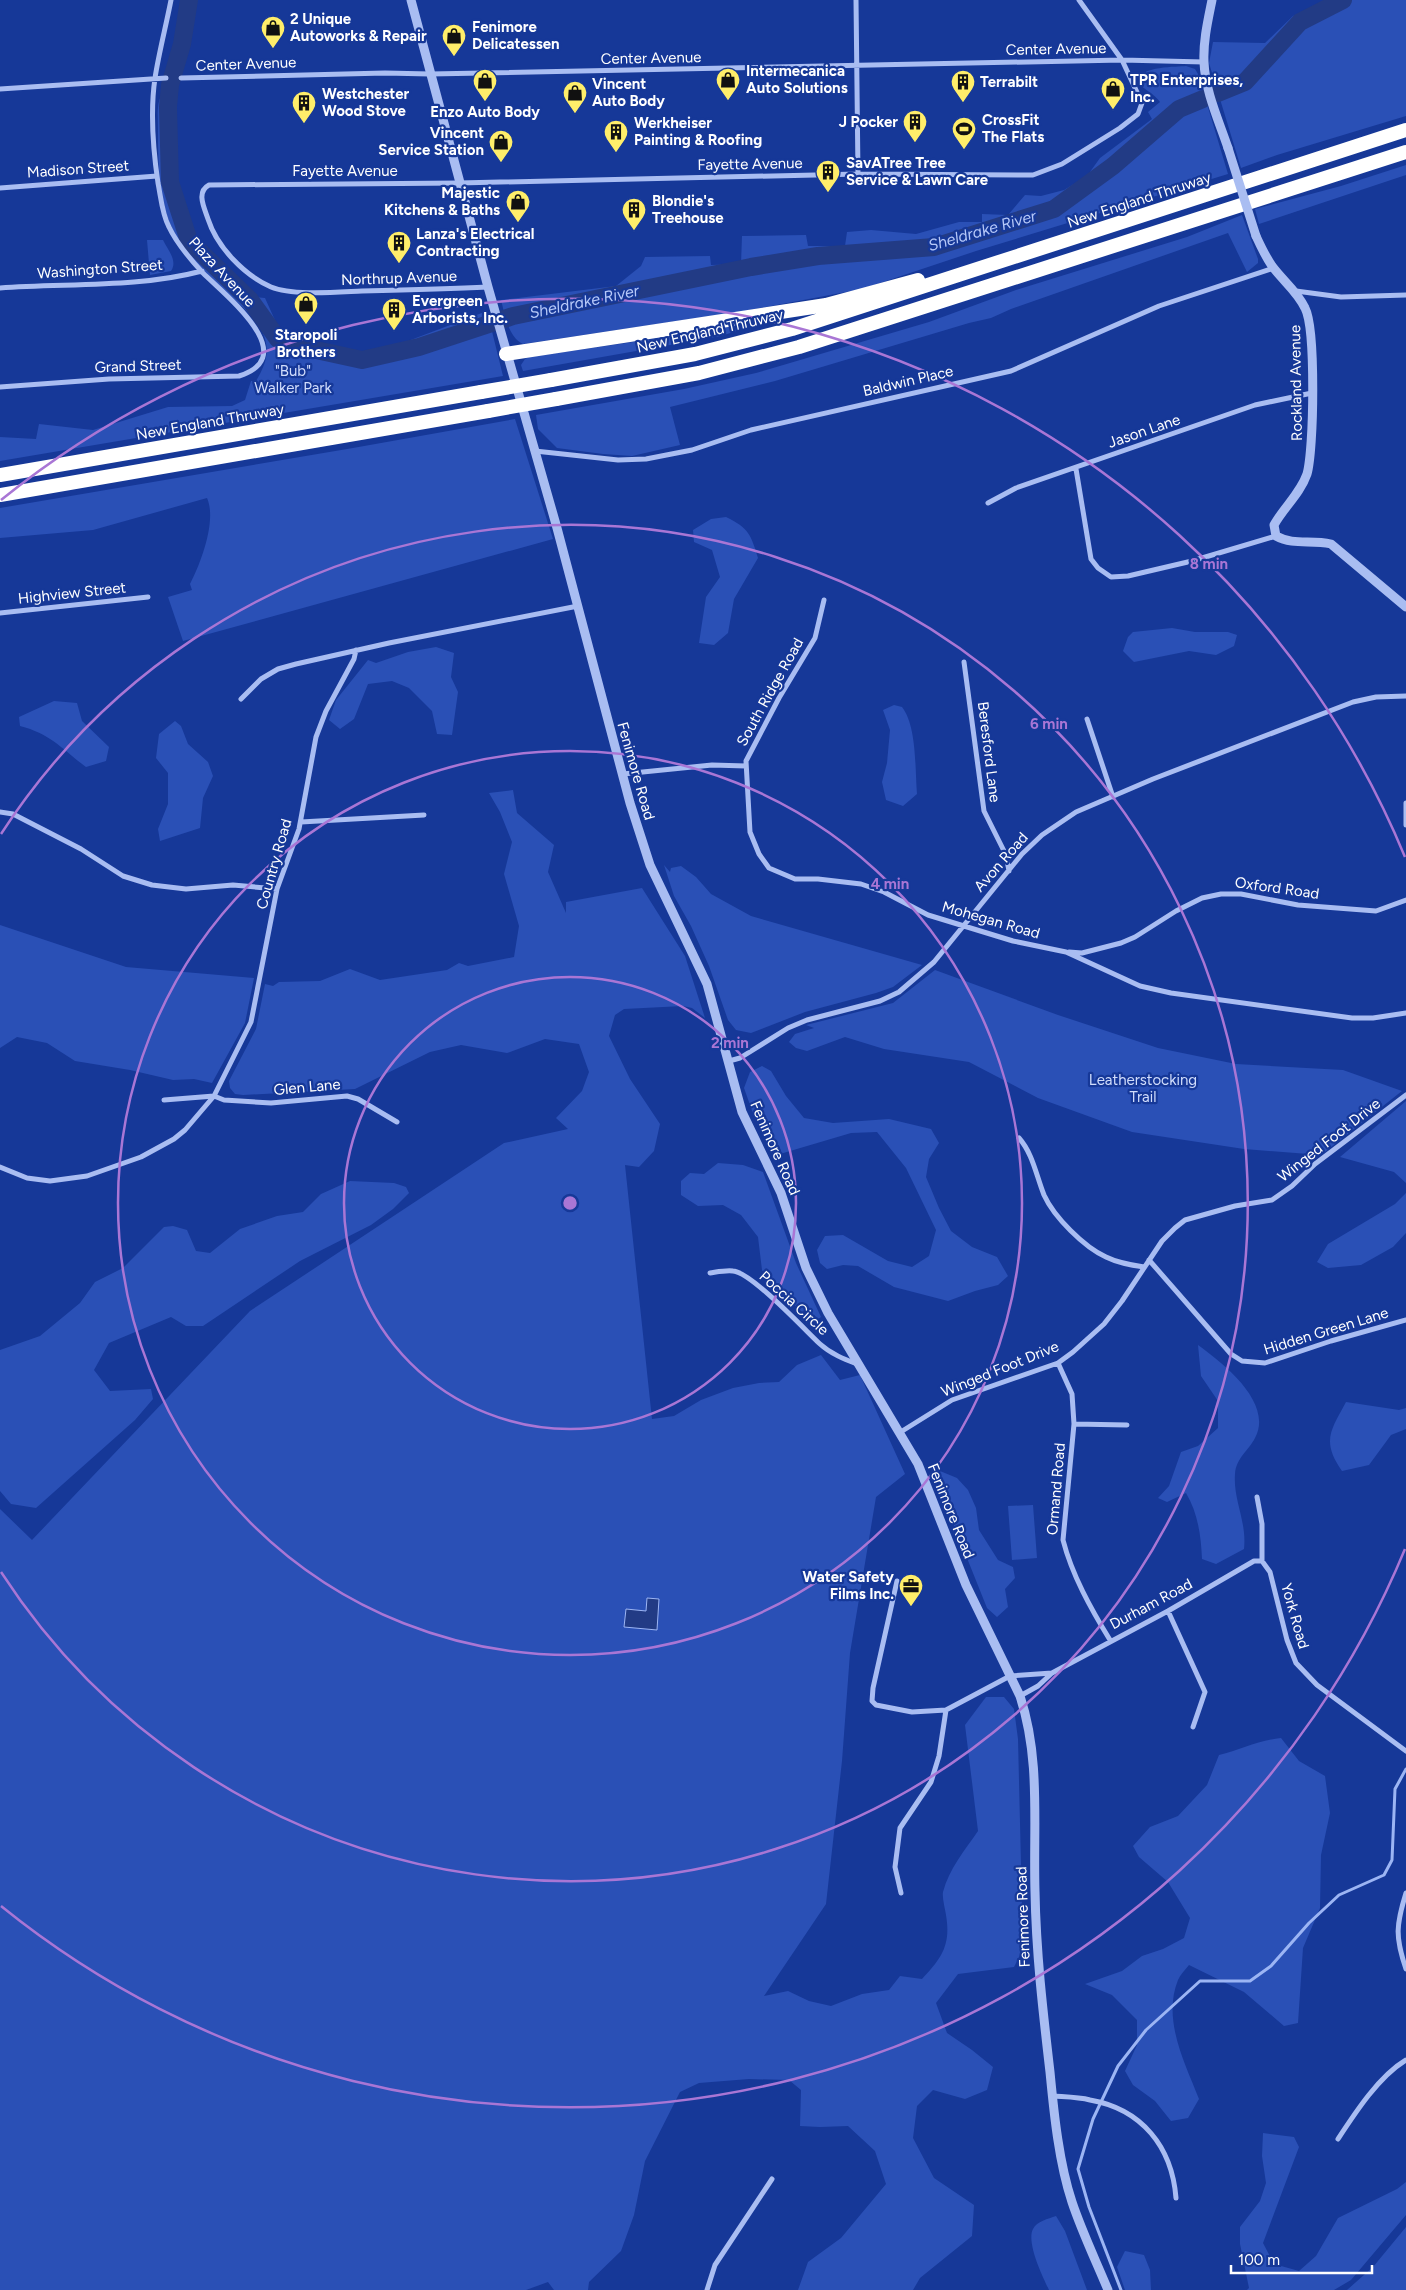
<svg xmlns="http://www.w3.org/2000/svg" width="1406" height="2290" viewBox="0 0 1406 2290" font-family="Figtree,sans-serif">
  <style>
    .green { fill: #2a50b6 }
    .water { fill: #223b85; stroke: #9cb5f4 }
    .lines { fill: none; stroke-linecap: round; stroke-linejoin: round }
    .stream { stroke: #9cb5f4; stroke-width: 3 }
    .river { stroke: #223b85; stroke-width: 18 }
    .minor { stroke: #a9bdf2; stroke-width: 5 }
    .tertiary { stroke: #a9bdf2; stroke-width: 9 }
    .motorway { stroke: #fff; stroke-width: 14 }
    .tertiary-bridge { stroke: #a9bdf2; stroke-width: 9 }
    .motorway-bridge { stroke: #fff; stroke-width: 14 }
    .ring { fill: none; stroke: #a976d5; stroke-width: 2.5 }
    .labels { text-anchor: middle; stroke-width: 4.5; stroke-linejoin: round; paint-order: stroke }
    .poi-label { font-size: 15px; font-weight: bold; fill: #fff; stroke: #163898; text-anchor: start }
    .street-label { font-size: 15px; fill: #fff; stroke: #163898 }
    .park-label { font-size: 15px; fill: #d1ddfc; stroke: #163898 }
    .water-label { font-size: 16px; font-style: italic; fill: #b6c8f8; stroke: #163898 }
    .centre { fill: #a976d5; stroke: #163898; stroke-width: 2.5 }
    .ring-label { font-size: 15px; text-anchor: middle; font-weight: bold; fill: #a976d5; stroke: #163898; stroke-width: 4.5; stroke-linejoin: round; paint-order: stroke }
  </style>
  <rect width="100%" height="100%" fill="#163898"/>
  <path class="green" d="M1327 0H1406V116L1277 155 1241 168 1209 63 1213 42 1265 43 1293 16Z
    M1186 66 1195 69 1198 74 1228 174 976 251 862 289 744 311 523 344C508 337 505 315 501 300L616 286 641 266 645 257 710 256 711 265 741 264 742 236 806 235 808 246H845L847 232 871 230 916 234 959 222H982V214L1008 215 1025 195 1041 196 1064 190 1087 176 1100 158 1152 119 1148 112 1160 102C1155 94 1142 89 1140 83 1134 66 1177 67 1186 66Z
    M179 81 172 92 174 179 195 238 253 297 265 298 283 338 366 355 403 347 408 341 487 311 503 376 0 461V437L36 439 39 424 93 430 168 407 232 406 245 400 251 381H256C266 364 271 350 262 331 252 313 233 299 218 284 205 272 192 260 182 245 159 214 158 169 158 132 158 108 154 91 179 81Z
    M1406 165V175L1259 224 1255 209 1341 186Z
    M1242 215 1258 259V263L1247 272 1228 233 1011 309 991 318 969 323 775 381 670 407 680 445 632 456 603 454 557 448 538 429 536 415 684 389 756 373 929 322 1016 290 1187 237Z
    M147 240H163C168 250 178 261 171 271L150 275Z
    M755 322V325L721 336 523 371 521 365 525 359 529 357 682 335Z
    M515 419 553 539 183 641 168 597 192 590 190 584C201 563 217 520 207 498L93 530 0 538V508L353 448Z
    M726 517C749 528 751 535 758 558L734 599 728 633 714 645 699 643 706 597 720 577 712 550 694 542 693 530 711 519Z
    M1172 628 1195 632H1228L1237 635 1234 646 1216 655 1189 651 1134 662 1123 651 1128 637 1133 632Z
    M436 647 454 653 451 677 458 692 452 735 437 734 432 711 409 688 392 681 368 684 354 719 340 729 329 720 336 700 368 660 376 663 408 652Z
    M54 701 77 703 82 721 109 747 106 761 86 767C62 749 51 734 20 726L19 717Z
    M894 705 902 707C917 726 915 770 917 794L903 806 886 800 882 782 887 763 890 730 883 710Z
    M175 721 181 726 188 744 208 762 213 776 203 798 200 828 160 841 158 829 168 804V773L156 758 159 734Z
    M513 790 517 813 554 845 548 872 566 913V902L642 888 685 956 705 1018 692 1008 683 1006 624 1009 615 1015 609 1036 630 1079 660 1124 654 1151 639 1167 625 1165 652 1419 674 1416 701 1400 733 1388 759 1383 779 1382 797 1365 821 1355 840 1380 860 1375 905 1474 876 1497 850 1653 842 1761 826 1904 764 1996 788 1991 809 2001 831 2006 862 1994 889 1990 900 1976 922 1979C942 1958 951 1945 946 1915 945 1908 942 1898 943 1892 949 1869 965 1850 978 1831L965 1725 986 1697H1004L1014 1709 1018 1739 1023 1949 1014 1967 958 1974 936 2003 947 2033 972 2050 993 2067 987 2090 965 2099 933 2090 917 2106 913 2138 934 2178 974 2205 972 2236 920 2278 913 2290H798L808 2262 841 2238 886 2184 875 2151 848 2126 820 2127 800 2126 801 2090 789 2080 749 2079 699 2083 680 2092 645 2161 634 2215 621 2251 589 2282 588 2290H554L548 2282 526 2290H0V1509L32 1540 250 1311 504 1143 568 1129 556 1118 582 1091 589 1072 579 1044 545 1039 507 1053 461 1045 430 1052 355 1089 243 1095 235 1094 230 1088 229 1081 256 1029 265 984 273 986 279 982 320 981 350 969 380 980 447 970 459 963 468 966 514 957 519 926 504 874 512 842 500 812 489 793Z
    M664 865 670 872 671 868 681 866 696 877 711 894 751 916 922 965 893 987 876 993 805 1012 751 1033 736 1030 728 1020 709 966 691 926 674 896Z
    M0 925 126 967 254 978 245 1023 212 1083 194 1079 173 1080 130 1070 75 1061 47 1043 17 1037 0 1048Z
    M935 970 1058 1015 1158 1048 1236 1064 1343 1070 1402 1091 1321 1155 1244 1149 1132 1132 1038 1098 969 1062 884 1049 845 1037 807 1051 796 1048 789 1042 795 1034 814 1028 806 1025 893 1003Z
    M762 1066 771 1071 786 1096 804 1118 833 1123 889 1119 931 1129 939 1143 929 1159 926 1177 939 1208 951 1231 972 1247 997 1257 1008 1276 998 1285 975 1291 948 1301 894 1287 858 1266 843 1265 827 1269 820 1263 817 1250 825 1236 843 1235 888 1261 912 1267 929 1256 936 1230 906 1168 877 1132 851 1133 780 1154 768 1143 755 1119 744 1088 750 1072Z
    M1406 1101V1183L1394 1172 1340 1157Z
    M718 1163 743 1165 763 1172 796 1263 821 1317 814 1322 774 1288 762 1270 758 1237 741 1215 723 1205 698 1206 681 1195V1181L690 1173 704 1174Z
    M350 1181 394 1183 406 1187 409 1193 393 1209 371 1225 300 1261 203 1326H186L171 1317 109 1343 94 1370 110 1391 151 1389 153 1399 135 1420 36 1508 11 1504 0 1491V1350L40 1336 80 1303 95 1282 123 1268 164 1227 173 1226 187 1230 196 1251 210 1253 240 1229 277 1216 303 1212 321 1194Z
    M1406 1193V1233L1393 1247 1361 1265 1328 1268 1317 1262 1328 1244 1395 1204Z
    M1198 1345C1223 1363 1274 1403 1255 1438 1249 1450 1236 1458 1235 1474 1233 1500 1247 1521 1244 1549L1216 1564 1202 1559C1201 1536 1198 1513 1186 1493L1167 1502 1158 1498 1169 1486 1181 1452 1198 1446 1218 1428V1401L1201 1376Z
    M1346 1402 1399 1410 1406 1408V1429L1391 1435 1369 1465 1342 1471C1321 1441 1331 1430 1346 1402Z
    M940 1471 957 1478 968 1490 976 1508 979 1530 998 1560 1013 1567 1015 1578 1005 1589 1008 1607 997 1617 987 1608 937 1483Z
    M1033 1505 1037 1558 1012 1560 1008 1506Z
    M1281 1738 1299 1761 1325 1776 1330 1813 1321 1855 1320 1908 1303 1948 1298 2023 1284 2026 1244 1992 1189 1965C1185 1970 1180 1975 1178 1980 1162 2020 1185 2063 1199 2099L1188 2118 1171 2121 1155 2101 1133 2085 1125 2071 1137 2045V2020L1112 1995 1085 1984 1122 1971 1142 1956 1163 1949 1184 1938 1190 1918 1168 1882 1139 1857 1133 1846 1150 1827 1178 1816 1207 1785 1219 1755C1240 1750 1259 1740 1281 1738Z
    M1263 2133 1294 2137 1299 2147 1263 2243 1274 2264 1299 2271 1316 2256 1338 2218 1397 2189 1406 2182V2215L1351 2280 1334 2290H1247L1249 2288 1240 2244V2227L1260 2201 1266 2183 1262 2156Z
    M1056 2216 1065 2231 1087 2290H1049C1043 2277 1026 2243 1033 2229 1037 2221 1048 2219 1056 2216Z
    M1406 2227V2290H1347L1373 2267Z
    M1125 2251 1144 2255 1150 2270 1151 2290H1125L1117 2267Z"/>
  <path class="water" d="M647 1598 659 1599 657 1630 624 1627 626 1609 646 1611Z"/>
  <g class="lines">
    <path class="stream" d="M1121 2290 1089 2207 1078 2169 1093 2119 1118 2066 1146 2030 1200 1981H1250L1271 1966 1309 1923 1339 1895 1384 1875 1392 1860 1395 1789 1406 1769"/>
    <path class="river" d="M189 0 182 44 170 85 168 107 170 182 189 241 250 300 278 339 307 348 362 360 419 347 513 316 751 267 818 256 934 247 1054 209 1113 166 1179 109 1203 99
      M1218 93 1245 82 1300 22 1343 0"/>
    <path class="minor" d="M856 0 858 174
      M181 78 385 73 430 74 1122 60 1204 62
      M0 89 166 78
      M0 188 157 176
      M488 287C446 289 404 290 362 291 338 292 292 296 271 287 244 275 217 247 208 219 204 207 196 192 209 185L459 183 858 174 1033 175 1062 164 1120 128 1138 114 1142 103 1122 60 1079 0
      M0 288C66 283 138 288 202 271
      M1296 291 1341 297 1406 295
      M0 387 109 379 239 376C303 356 225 295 203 273 190 259 177 244 169 227 162 214 161 198 158 183 153 149 150 112 155 78 159 52 166 26 171 0
      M535 451 618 460 646 459 692 450 751 430 1011 371 1159 306 1274 268
      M1076 469 1091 559 1098 568 1111 577 1128 576 1192 561 1276 536
      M988 503 1016 488 1255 405 1312 393
      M824 600 815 638 779 698 746 761 750 832 759 854 769 868 795 879H818L861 884 884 892 928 915 1013 941 1066 952 1140 986 1171 993 1352 1018H1373L1406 1013
      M0 613 148 597
      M964 662 984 811 1006 855 1009 871
      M241 699 261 679 278 669 296 664 389 643 578 606
      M1087 719 1113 797
      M623 774 712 765 746 766
      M1406 803V825
      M0 812 13 814 81 849 123 876 152 885 186 889 233 885 277 889
      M301 822 424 815
      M1069 952 1082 953 1121 943 1135 937 1176 911 1202 898 1221 894H1241L1298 905 1376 911 1406 900
      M729 1061 740 1058 788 1028 807 1020 880 1001 899 992 934 962 1022 854 1042 835 1076 812 1153 779 1353 702 1376 697 1406 696
      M164 1100 214 1096 224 1100 271 1103 347 1096 358 1099 397 1122
      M1019 1138C1033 1154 1036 1175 1044 1195 1054 1217 1084 1247 1106 1257 1118 1263 1131 1265 1144 1267
      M0 1167 27 1178 50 1181 87 1176 141 1157 174 1139 185 1130 214 1096 251 1022 277 889 299 829 316 737 326 711 354 659 356 650
      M1149 1260 1231 1354 1242 1361 1265 1363 1331 1341 1406 1320
      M710 1273C717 1272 726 1270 733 1271 751 1272 805 1330 820 1344 831 1354 844 1359 857 1364
      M1058 1363 1072 1394 1074 1424 1063 1540C1072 1575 1091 1609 1110 1640
      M1074 1424 1127 1425
      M899 1433 952 1400 1058 1363 1073 1352 1104 1324 1122 1301 1162 1241 1175 1228 1185 1220 1235 1206 1272 1200 1292 1186 1315 1164 1406 1095
      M1257 1497 1262 1524V1561L1270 1572 1287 1640 1296 1663 1317 1685 1406 1751
      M897 1581 873 1688 872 1701 876 1705 912 1712 946 1710 1010 1676 1052 1673
      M1168 1611 1205 1692 1193 1727
      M1020 1696 1038 1686 1052 1673 1168 1611 1254 1561H1262
      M901 1893 895 1867 900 1828 931 1782 939 1756 946 1710
      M1406 1893C1396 1925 1395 1937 1406 1969
      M1052 2096C1065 2097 1078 2097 1090 2100 1142 2109 1172 2147 1176 2198
      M1338 2139C1355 2113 1379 2076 1406 2060
      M707 2290 715 2265 772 2179"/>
    <path class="tertiary" d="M411 0 488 287 557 528 630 803 650 865 707 984 742 1112 781 1193 806 1268 828 1313 918 1464 966 1585 1020 1696C1041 1760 1033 1825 1035 1891 1036 1952 1043 2012 1050 2072 1054 2114 1059 2163 1072 2202 1082 2232 1096 2261 1108 2290
      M1212 0C1208 20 1203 41 1204 62 1205 91 1219 121 1228 148
      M1256 236C1261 247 1266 257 1272 266 1283 281 1297 291 1305 308 1316 329 1314 450 1307 474 1300 494 1284 507 1274 525L1276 536C1294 546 1311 539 1331 544L1406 607"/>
    <path class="motorway" d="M506 354 826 305 918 280
      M551 380 695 354 792 329 1406 130
      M556 399 699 373 799 347 1406 152
      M0 475 481 392
      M0 495 488 411"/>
    <path class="tertiary-bridge" d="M1228 148 1256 236"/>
    <path class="motorway-bridge" d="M481 392 551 380
      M488 411 556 399"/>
  </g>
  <g class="ring">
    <circle cx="570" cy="1203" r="226"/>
    <circle cx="570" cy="1203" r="452"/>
    <path d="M1 834A678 678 0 1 1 1 1572"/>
    <path d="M1405 1549A904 904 0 0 1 1 1906M1 500A904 904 0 0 1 1405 857"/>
  </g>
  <defs>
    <symbol id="shop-pin" viewBox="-11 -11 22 30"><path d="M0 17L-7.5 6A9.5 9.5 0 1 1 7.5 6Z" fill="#ffee6a" stroke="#163898"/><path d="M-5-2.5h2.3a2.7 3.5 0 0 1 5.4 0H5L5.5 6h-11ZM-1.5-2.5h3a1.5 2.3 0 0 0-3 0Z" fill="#111"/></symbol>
    <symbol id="building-pin" viewBox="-11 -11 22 30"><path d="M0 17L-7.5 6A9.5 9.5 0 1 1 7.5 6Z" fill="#ffee6a" stroke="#163898"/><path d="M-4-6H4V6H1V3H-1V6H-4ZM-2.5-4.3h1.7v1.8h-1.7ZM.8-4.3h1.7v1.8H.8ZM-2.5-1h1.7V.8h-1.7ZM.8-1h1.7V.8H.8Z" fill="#111"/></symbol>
    <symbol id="stadium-pin" viewBox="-11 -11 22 30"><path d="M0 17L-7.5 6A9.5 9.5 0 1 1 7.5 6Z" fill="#ffee6a" stroke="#163898"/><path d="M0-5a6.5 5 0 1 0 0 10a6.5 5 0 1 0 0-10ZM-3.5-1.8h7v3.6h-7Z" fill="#111"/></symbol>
    <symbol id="office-pin" viewBox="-11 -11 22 30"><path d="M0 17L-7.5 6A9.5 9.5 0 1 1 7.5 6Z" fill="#ffee6a" stroke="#163898"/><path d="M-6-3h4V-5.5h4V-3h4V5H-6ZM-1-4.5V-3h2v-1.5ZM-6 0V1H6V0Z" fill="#111"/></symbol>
  </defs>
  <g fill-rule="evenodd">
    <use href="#shop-pin" x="259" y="14" width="28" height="38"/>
    <use href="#shop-pin" x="440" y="22" width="28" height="38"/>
    <use href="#shop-pin" x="714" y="66" width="28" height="38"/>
    <use href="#shop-pin" x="471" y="67" width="28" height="38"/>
    <use href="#building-pin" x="949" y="68" width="28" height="38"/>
    <use href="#shop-pin" x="1099" y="75" width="28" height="38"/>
    <use href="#shop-pin" x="561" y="79" width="28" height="38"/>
    <use href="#building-pin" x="290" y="89" width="28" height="38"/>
    <use href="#building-pin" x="901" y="108" width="28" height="38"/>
    <use href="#stadium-pin" x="950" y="115" width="28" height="38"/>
    <use href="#building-pin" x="602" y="118" width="28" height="38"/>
    <use href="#shop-pin" x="487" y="128" width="28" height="38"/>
    <use href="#building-pin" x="814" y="158" width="28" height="38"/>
    <use href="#shop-pin" x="504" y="188" width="28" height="38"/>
    <use href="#building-pin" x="620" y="196" width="28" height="38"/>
    <use href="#building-pin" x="385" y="229" width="28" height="38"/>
    <use href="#shop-pin" x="292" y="290" width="28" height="38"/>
    <use href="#building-pin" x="380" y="296" width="28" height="38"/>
    <use href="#office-pin" x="897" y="1572" width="28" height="38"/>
  </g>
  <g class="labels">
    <g class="poi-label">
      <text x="290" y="24">2 Unique<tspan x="290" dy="17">Autoworks &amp; Repair</tspan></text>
      <text x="472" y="32">Fenimore<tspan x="472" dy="17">Delicatessen</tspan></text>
      <text x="746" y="76">Intermecanica<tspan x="746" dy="17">Auto Solutions</tspan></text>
      <text x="1130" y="85">TPR Enterprises,<tspan x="1130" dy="17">Inc.</tspan></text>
      <text x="980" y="87">Terrabilt</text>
      <text x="592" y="89">Vincent<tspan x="592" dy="17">Auto Body</tspan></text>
      <text x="322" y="99">Westchester<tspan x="322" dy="17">Wood Stove</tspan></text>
      <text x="485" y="117" text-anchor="middle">Enzo Auto Body</text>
      <text x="982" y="125">CrossFit<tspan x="982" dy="17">The Flats</tspan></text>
      <text x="898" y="127" text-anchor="end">J Pocker</text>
      <text x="634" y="128">Werkheiser<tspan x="634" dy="17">Painting &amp; Roofing</tspan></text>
      <text x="484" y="138" text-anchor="end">Vincent<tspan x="484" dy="17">Service Station</tspan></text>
      <text x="846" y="168">SavATree Tree<tspan x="846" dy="17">Service &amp; Lawn Care</tspan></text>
      <text x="500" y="198" text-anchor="end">Majestic<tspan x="500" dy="17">Kitchens &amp; Baths</tspan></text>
      <text x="652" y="206">Blondie's<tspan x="652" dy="17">Treehouse</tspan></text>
      <text x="416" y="239">Lanza's Electrical<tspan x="416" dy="17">Contracting</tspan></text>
      <text x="412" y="306">Evergreen<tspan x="412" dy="17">Arborists, Inc.</tspan></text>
      <text x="306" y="340" text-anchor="middle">Staropoli<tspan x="306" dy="17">Brothers</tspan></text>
      <text x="894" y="1582" text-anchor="end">Water Safety<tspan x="894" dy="17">Films Inc.</tspan></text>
    </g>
    <g class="street-label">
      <text transform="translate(1056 49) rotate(-1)" y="5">Center Avenue</text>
      <text transform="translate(651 58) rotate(-1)" y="5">Center Avenue</text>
      <text transform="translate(246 64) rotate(-2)" y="5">Center Avenue</text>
      <text transform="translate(750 164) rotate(-1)" y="5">Fayette Avenue</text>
      <text transform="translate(78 169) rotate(-4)" y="5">Madison Street</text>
      <text x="345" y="176">Fayette Avenue</text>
      <text transform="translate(1139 200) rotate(-18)" y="5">New England Thruway</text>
      <text transform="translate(100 269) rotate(-4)" y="5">Washington Street</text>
      <text transform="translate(222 272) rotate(47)" y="5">Plaza Avenue</text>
      <text transform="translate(399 278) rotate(-2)" y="5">Northrup Avenue</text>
      <text transform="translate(710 331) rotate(-13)" y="5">New England Thruway</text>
      <text transform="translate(138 366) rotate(-2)" y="5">Grand Street</text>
      <text transform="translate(908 381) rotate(-13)" y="5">Baldwin Place</text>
      <text transform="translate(1296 383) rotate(-91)" y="5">Rockland Avenue</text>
      <text transform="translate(210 422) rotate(-10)" y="5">New England Thruway</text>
      <text transform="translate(1144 431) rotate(-19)" y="5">Jason Lane</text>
      <text transform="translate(72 593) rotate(-6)" y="5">Highview Street</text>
      <text transform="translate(770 692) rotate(-61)" y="5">South Ridge Road</text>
      <text transform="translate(989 752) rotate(83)" y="5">Beresford Lane</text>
      <text transform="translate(636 771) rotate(74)" y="5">Fenimore Road</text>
      <text transform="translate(1001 862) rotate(-49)" y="5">Avon Road</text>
      <text transform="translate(274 864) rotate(-74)" y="5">Country Road</text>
      <text transform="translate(1277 888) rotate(8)" y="5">Oxford Road</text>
      <text transform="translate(991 920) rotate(16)" y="5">Mohegan Road</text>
      <text transform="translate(307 1087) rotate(-5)" y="5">Glen Lane</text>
      <text transform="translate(1329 1140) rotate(-38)" y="5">Winged Foot Drive</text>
      <text transform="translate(775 1148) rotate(66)" y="5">Fenimore Road</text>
      <text transform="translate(794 1303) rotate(42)" y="5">Poccia Circle</text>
      <text transform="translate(1326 1331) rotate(-17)" y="5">Hidden Green Lane</text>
      <text transform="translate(1000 1369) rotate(-22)" y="5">Winged Foot Drive</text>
      <text transform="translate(1056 1489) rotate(-85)" y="5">Ormand Road</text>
      <text transform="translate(951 1511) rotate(68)" y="5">Fenimore Road</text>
      <text transform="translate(1151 1604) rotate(-28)" y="5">Durham Road</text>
      <text transform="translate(1295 1616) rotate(74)" y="5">York Road</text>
      <text transform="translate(1023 1917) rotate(-92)" y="5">Fenimore Road</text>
    </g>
    <g class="park-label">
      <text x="293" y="376">"Bub"<tspan x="293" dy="17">Walker Park</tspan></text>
      <text x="1143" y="1085">Leatherstocking<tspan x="1143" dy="17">Trail</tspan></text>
    </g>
    <g class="water-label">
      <text transform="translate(982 230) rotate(-16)" y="6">Sheldrake River</text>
      <text transform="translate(584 301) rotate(-12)" y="6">Sheldrake River</text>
    </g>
  </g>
  <circle cx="570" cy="1203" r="8" class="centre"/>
  <g class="ring-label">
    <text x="1209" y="569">8 min</text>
    <text x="1049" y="729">6 min</text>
    <text x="890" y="889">4 min</text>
    <text x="730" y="1048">2 min</text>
  </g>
  <path d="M1231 2265v8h141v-8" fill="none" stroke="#ffffff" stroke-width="2.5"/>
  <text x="1238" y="2265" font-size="15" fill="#ffffff" stroke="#163898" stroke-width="4" paint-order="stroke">100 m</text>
</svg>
